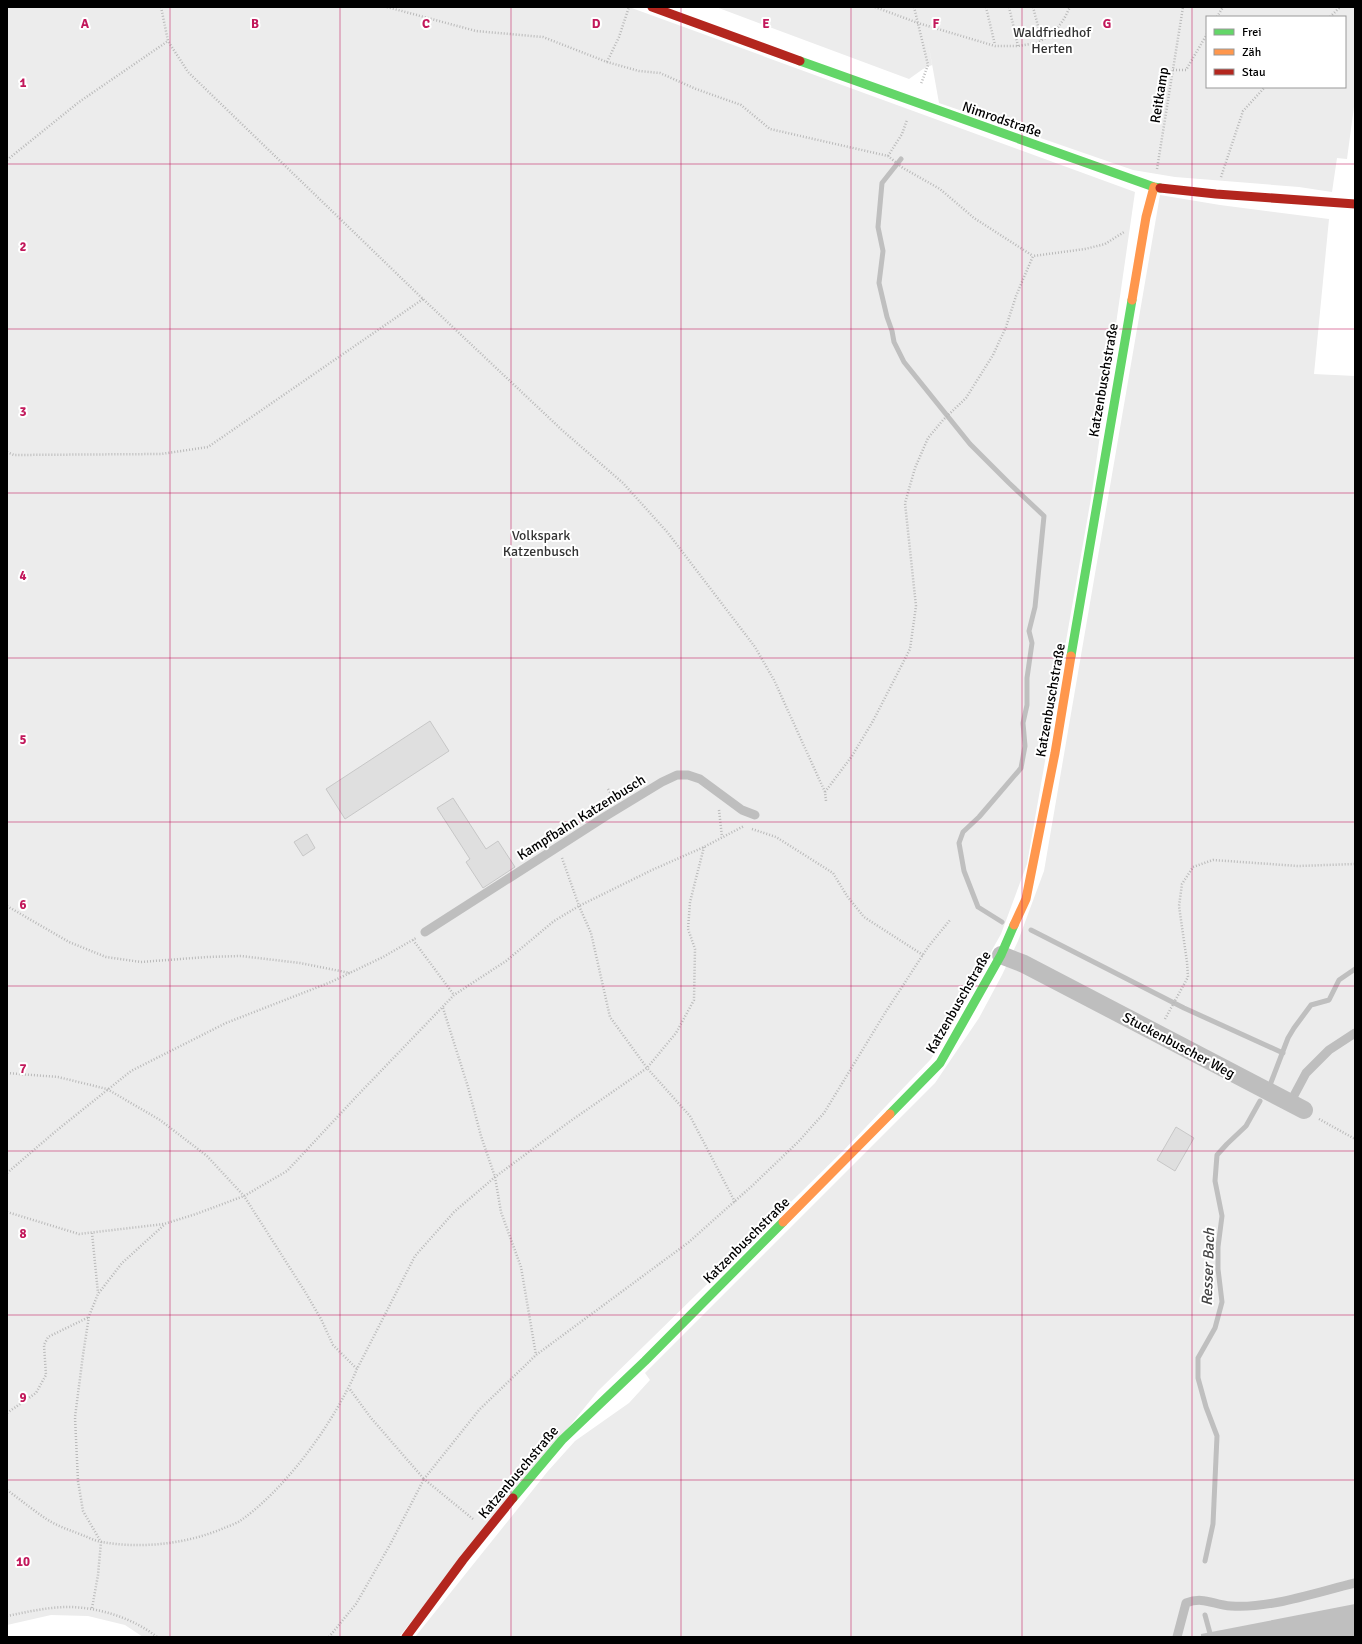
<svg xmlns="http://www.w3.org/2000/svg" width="1362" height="1644" viewBox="0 0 1362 1644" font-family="Signika,sans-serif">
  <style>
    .green { fill: #ececec; fill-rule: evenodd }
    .water { fill: #bfbfbf }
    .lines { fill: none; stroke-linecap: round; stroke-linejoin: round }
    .stream { stroke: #bfbfbf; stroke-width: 5 }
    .building { fill: #dfdfdf; stroke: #c7c7c7 }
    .path { stroke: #b9b9b9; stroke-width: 2.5; stroke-dasharray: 1 2; stroke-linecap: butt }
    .lane { stroke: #bebebe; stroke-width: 9 }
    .street { stroke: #bebebe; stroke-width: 18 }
    .fast { stroke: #63d668; stroke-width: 9 }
    .slow { stroke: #ff974d; stroke-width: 9 }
    .jam { stroke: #b3261e; stroke-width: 9 }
    .grid { fill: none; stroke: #c2185b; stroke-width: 1; stroke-opacity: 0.55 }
    .labels { text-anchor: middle; stroke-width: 4; stroke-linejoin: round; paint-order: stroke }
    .park-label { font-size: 14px; fill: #333; stroke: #fff }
    .street-label { font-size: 14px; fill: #000; stroke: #fff }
    .water-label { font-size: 15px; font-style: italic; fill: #444; stroke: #fff }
    .grid-label { font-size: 13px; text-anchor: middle; font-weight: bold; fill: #c2185b; stroke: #fff; stroke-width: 4; stroke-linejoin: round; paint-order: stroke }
  </style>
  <rect width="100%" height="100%" fill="#fff"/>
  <path class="green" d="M7 7H629L1135 192 1091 498 1027 864 1001 934 931 1059 844 1150 598 1391 399 1637H143L125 1625 88 1616 51 1615 7 1625Z
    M716 7H1355V99L1347 159 1337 158 1332 192 1299 187 1175 177 1133 170 939 103 927 36 932 65 923 69 909 79ZM1207 17H1345V87H1207Z
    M1160 195 1220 205 1329 219 1314 374 1355 376V1637H415L548 1471 575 1441 629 1403 650 1380 645 1373 935 1083 979 1018 1002 975 1018 941 1044 871Z"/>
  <path class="water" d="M1355 1604V1637H1201V1634Z"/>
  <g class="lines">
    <path class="stream" d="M901 159 882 183 878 227 883 251 879 283 887 317 892 331 894 342 904 362 970 444 1009 483 1044 516 1035 607 1029 631 1032 643 1027 678V705L1023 723 1025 746 1021 768 979 817 963 832 959 843 964 871 978 907 1002 922
      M1031 930 1184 1008 1283 1053
      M1270 1085 1288 1038 1294 1028 1311 1005 1329 1000 1339 980 1355 969
      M1205 1561 1213 1524 1217 1436 1206 1407 1198 1378V1358L1215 1328 1222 1302 1218 1269V1247L1222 1216 1215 1181 1217 1155 1227 1144 1246 1126 1260 1101
      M1205 1615 1211 1637"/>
  </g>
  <path class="building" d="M430 721 449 751 345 819 326 789Z
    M453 798 486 849 498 841 515 867 483 888 466 862 470 859 437 808Z
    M307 834 315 848 303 856 294 842Z
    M1176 1127 1194 1138 1175 1171 1157 1160Z"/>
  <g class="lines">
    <path class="path" d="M161 7 168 41 188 72 423 299 563 431 623 483 668 533 755 647 774 680 825 792 826 801
      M387 7 476 31 543 37 607 62 639 71 660 73 696 89 741 105 770 129 888 156 903 168 940 189 974 218 1033 256
      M875 7 918 23 995 46H1018L1037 43 1054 33 1064 19 1070 7
      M914 7 928 65 921 84
      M986 7 995 45
      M1009 7 1018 46
      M1033 7 1042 41
      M1217 17 1223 7
      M1330 17 1340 7
      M607 62 619 37 629 7
      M1173 70H1186L1207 34
      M888 156 902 134 907 120
      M7 160 79 102 168 41
      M1157 169 1183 7
      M1221 177 1243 111 1265 87
      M7 452 14 455 161 454 208 447 423 299
      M608 789 613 797
      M825 792 852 756 873 721 910 649 916 606 905 503 915 468 928 438 943 420 966 398 993 355 1006 327 1016 296 1033 256 1085 249 1105 244 1124 232
      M719 810 722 837
      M752 829 776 837 833 873 847 896 864 917 923 955
      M562 858 579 906 591 933 610 1017 647 1068 690 1116 735 1202
      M7 906 69 942 106 957 141 962 207 957 241 956 300 963 350 973
      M413 940 454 995
      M443 1008 468 1087 481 1136 495 1177 501 1212 521 1267 536 1355
      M1165 1019 1188 977 1187 962 1179 906 1182 884 1193 867 1213 860 1298 866 1355 864
      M7 1073 58 1077 107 1089 160 1120 207 1156 244 1196 304 1290 321 1319 333 1345 357 1369
      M1319 1119 1355 1139
      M7 1173 56 1131 131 1071 226 1023 331 982 383 957 416 938
      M7 1212 79 1234 164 1224 196 1214 244 1196 287 1171 355 1098 454 995 506 961 554 921 579 906 652 870 704 847 744 826
      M92 1233 98 1293
      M7 1413 36 1393 42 1382 46 1375 44 1345 48 1337 89 1317
      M7 1490C21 1500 34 1511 48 1520 59 1527 70 1530 82 1535 88 1537 95 1541 102 1542 141 1549 187 1544 224 1528 229 1526 235 1524 240 1521 287 1488 335 1421 357 1369L415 1256 454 1212 495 1177 569 1122 647 1068 676 1033 694 1000 695 949 688 929 690 902 704 847
      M473 1519 424 1479 479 1410 536 1355 689 1242 753 1185 799 1141 824 1113 885 1013 928 947 950 920
      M92 1608 98 1575 101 1542 83 1511 78 1481 75 1417 83 1355 89 1316 98 1294 122 1263 164 1225
      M7 1616C27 1612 48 1607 68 1607 98 1607 133 1618 157 1637
      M329 1637 356 1604 391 1543 424 1479 371 1418 349 1388"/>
    <path class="lane" d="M425 932 606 816 662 782 677 775H688L700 779 742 810 755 815
      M1290 1103 1306 1073 1329 1050 1355 1033
      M1177 1637 1186 1603C1204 1596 1213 1605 1231 1606 1269 1609 1317 1592 1355 1583"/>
    <path class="street" d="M1001 955 1024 964 1304 1110"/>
    <path class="fast" d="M800 61 1154 187 1160 188
      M1071 656 1132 300
      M890 1114 940 1063 1001 955 1014 925
      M513 1498 562 1440 645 1361 783 1222"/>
    <path class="slow" d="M1132 300 1146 217 1154 187
      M1014 925 1026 899 1055 753 1071 656
      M783 1222 890 1114"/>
    <path class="jam" d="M652 7 800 61
      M1160 188 1216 194 1355 204
      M406 1637 463 1560 513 1498"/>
  </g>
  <path class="grid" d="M170 7V1637M340 7V1637M511 7V1637M681 7V1637M851 7V1637M1022 7V1637M1192 7V1637M7 164H1355M7 329H1355M7 493H1355M7 658H1355M7 822H1355M7 986H1355M7 1151H1355M7 1315H1355M7 1480H1355"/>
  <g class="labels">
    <g class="park-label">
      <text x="1052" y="37">Waldfriedhof<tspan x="1052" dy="16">Herten</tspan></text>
      <text x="541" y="540">Volkspark<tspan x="541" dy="16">Katzenbusch</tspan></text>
    </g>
    <g class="street-label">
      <text transform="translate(1159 95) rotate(-81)" y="5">Reitkamp</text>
      <text transform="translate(1002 119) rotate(19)" y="5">Nimrodstraße</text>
      <text transform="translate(1103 380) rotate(-80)" y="5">Katzenbuschstraße</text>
      <text transform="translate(1050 700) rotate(-80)" y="5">Katzenbuschstraße</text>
      <text transform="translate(581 817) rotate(-32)" y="5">Kampfbahn Katzenbusch</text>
      <text transform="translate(958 1002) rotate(-60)" y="5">Katzenbuschstraße</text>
      <text transform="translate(1179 1045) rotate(28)" y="5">Stuckenbuscher Weg</text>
      <text transform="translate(746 1240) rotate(-45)" y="5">Katzenbuschstraße</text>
      <text transform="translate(518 1472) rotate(-50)" y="5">Katzenbuschstraße</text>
    </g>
    <g class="water-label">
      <text transform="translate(1208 1267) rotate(-88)" y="5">Resser Bach</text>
    </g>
  </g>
  <g class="grid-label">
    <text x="85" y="28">A</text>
    <text x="255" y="28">B</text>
    <text x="426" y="28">C</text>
    <text x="596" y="28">D</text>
    <text x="766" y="28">E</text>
    <text x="936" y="28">F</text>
    <text x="1107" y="28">G</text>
    <text x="23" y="87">1</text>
    <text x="23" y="251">2</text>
    <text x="23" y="416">3</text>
    <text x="23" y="580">4</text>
    <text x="23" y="744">5</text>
    <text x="23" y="909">6</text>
    <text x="23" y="1073">7</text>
    <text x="23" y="1238">8</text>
    <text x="23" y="1402">9</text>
    <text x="23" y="1566">10</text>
  </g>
  <rect width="1362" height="1644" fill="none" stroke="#000000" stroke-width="16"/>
  <rect x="1206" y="16" width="140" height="72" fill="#ffffff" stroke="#999999"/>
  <rect x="1214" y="29" width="20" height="6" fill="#63d668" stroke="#999999"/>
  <text x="1242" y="36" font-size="12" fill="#000000">Frei</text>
  <rect x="1214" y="49" width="20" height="6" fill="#ff974d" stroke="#999999"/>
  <text x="1242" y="56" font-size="12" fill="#000000">Zäh</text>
  <rect x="1214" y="69" width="20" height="6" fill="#b3261e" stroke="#999999"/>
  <text x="1242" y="76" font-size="12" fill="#000000">Stau</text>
</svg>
